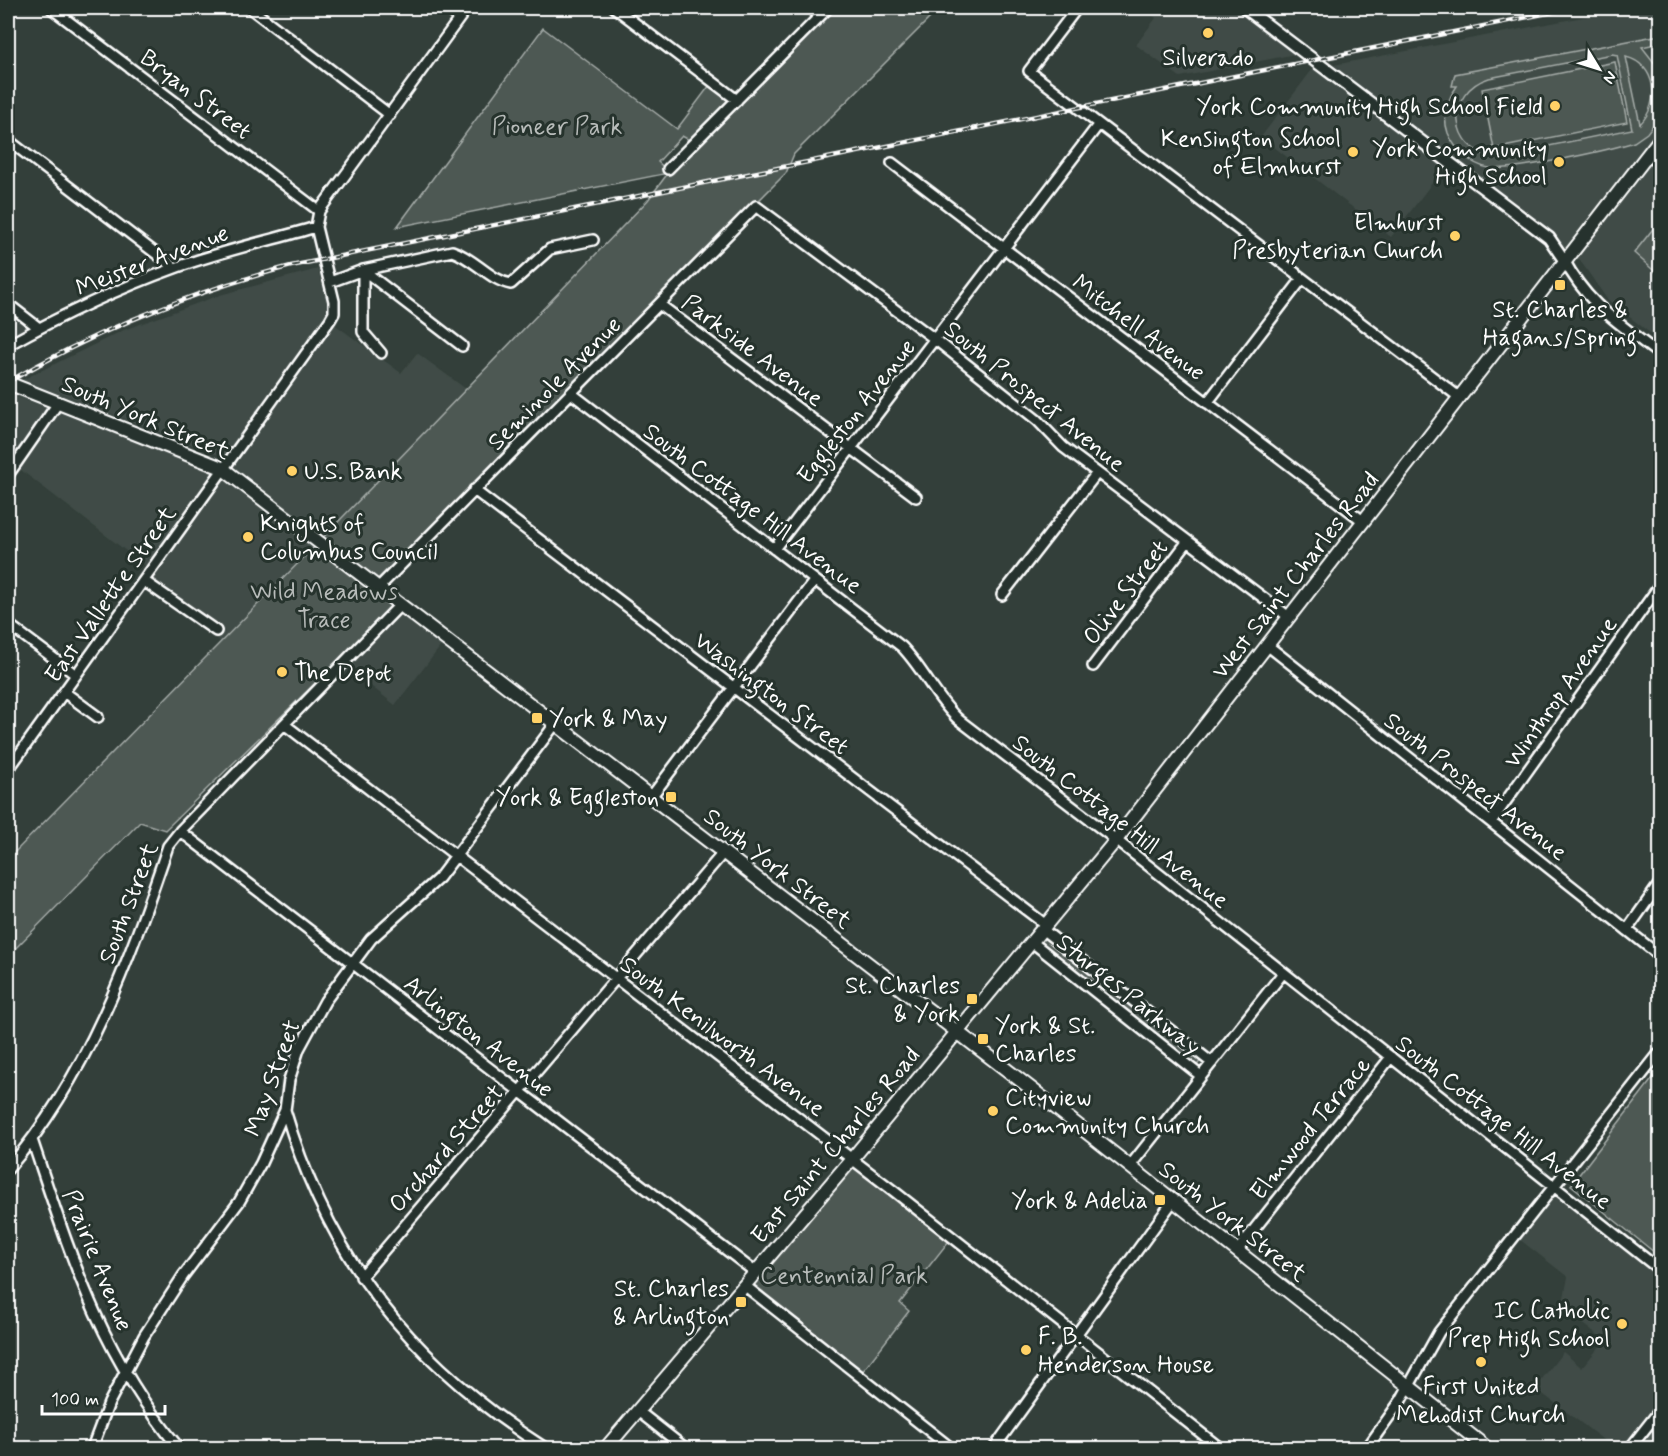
<svg xmlns="http://www.w3.org/2000/svg" width="1668" height="1456" viewBox="0 0 1668 1456" font-family="Mynerve,sans-serif">
  <style>
    .built { fill: #404c47 }
    .green { fill: #4d5853; stroke: #a6aca9; stroke-width: 1.5; fill-rule: evenodd }
    .lines { fill: none; stroke-linecap: round; stroke-linejoin: round }
    .minor-casing { stroke: #fff; stroke-width: 14 }
    .tertiary-casing { stroke: #fff; stroke-width: 15 }
    .secondary-casing { stroke: #fff; stroke-width: 16 }
    .minor { stroke: #26332d; stroke-width: 9 }
    .tertiary { stroke: #26332d; stroke-width: 10 }
    .secondary { stroke: #26332d; stroke-width: 12 }
    .rail-casing { stroke: #fff; stroke-width: 4.5 }
    .rail { stroke: #26332d; stroke-width: 2; stroke-dasharray: 7; stroke-linecap: butt }
    .poi-dot { fill: #ffd166; stroke: #26332d; stroke-width: 2 }
    .labels { text-anchor: middle; stroke-width: 6; stroke-linejoin: round; paint-order: stroke }
    .poi-label { font-size: 24px; fill: #fff; stroke: #26332d; text-anchor: end }
    .street-label { font-size: 24px; fill: #fff; stroke: #26332d }
    .park-label { font-size: 24px; fill: #b8bcba; stroke: #26332d }
  </style>
  <rect width="100%" height="100%" fill="#333f3a"/>
  <filter id="ink" filterUnits="userSpaceOnUse"><feTurbulence type="fractalNoise" baseFrequency=".0167" numOctaves="2"/><feDisplacementMap in="SourceGraphic" scale="12" xChannelSelector="R" yChannelSelector="G"/><feConvolveMatrix kernelMatrix="1 2 1 2 8 2 1 2 1" color-interpolation-filters="sRGB"/></filter>
  <g filter="url(#ink)">
    <path class="built" d="M1143 8H1238L1300 53 1180 77 1136 45 1156 18Z
      M1630 8H1660V341L1607 299 1579 259 1334 65Z
      M1315 66 1445 166 1391 237 1261 137Z
      M318 269 330 311 224 457 22 380 124 330 220 295Z
      M8 299 40 324 8 342Z
      M330 321 401 373 417 353 466 389 221 642 143 586Z
      M8 393 215 470 147 567 8 460Z
      M394 606 444 642 395 705 338 660Z
      M1556 1194 1660 1279V1401L1623 1448H1614L1535 1388 1563 1352 1582 1368 1605 1340 1562 1308 1568 1277 1519 1239Z"/>
    <path class="green" d="M824 8H940L794 154 786 173 372 589 394 606 165 830 140 822 8 956V859L312 549 648 200 668 173 397 227 543 28 677 129 710 85 727 97V104L691 141 682 136 658 162 669 172Z
      M1660 35V43L1642 47 1660 70V116L1647 133 1634 142C1609 150 1511 172 1489 168 1471 165 1455 150 1448 133 1442 116 1447 100 1457 86H1452L1455 74ZM1612 54 1617 55 1632 129 1495 157C1449 151 1444 92 1489 78ZM1626 57C1656 64 1661 103 1640 124Z
      M1615 62 1627 122 1494 149 1482 89Z
      M1660 220V276L1634 253Z
      M1046 936 1202 1059 1195 1068 1040 944Z
      M1660 1069V1257L1571 1185Z
      M853 1166 949 1241 900 1303 909 1311 863 1371 753 1285Z
      M1652 1430 1660 1437V1448H1637Z"/>
    <g class="lines">
      <defs>
        <path id="minor" d="M51 8 319 211
          M250 8 390 115
          M446 8 459 17
          M615 8 737 100
          M1077 8 1029 71 1459 397
          M8 140 175 268
          M892 163 1363 521
          M668 169 828 8
          M1564 260C1589 307 1620 323 1660 355
          M363 270 462 346
          M363 270V332L381 353
          M330 282 363 270 452 251C474 258 489 280 511 284L550 249 593 240
          M8 304 39 328
          M659 304 916 497
          M8 345C62 315 117 289 175 268 221 251 269 241 316 227
          M571 393 902 647C924 670 936 699 959 720L1116 840 1660 1270
          M1207 403 1302 279
          M8 475 58 403
          M474 490 1046 925
          M774 549 1099 124
          M144 581 216 631
          M379 587 756 206 936 340 1037 420 1063 447 1289 617
          M1002 595 1097 473
          M8 624 76 675
          M1267 645 1660 956
          M1093 666 1188 541
          M64 692 98 717
          M284 724 895 1192 1220 1448
          M8 770 330 320 334 313V301L316 227 319 211 467 8
          M651 797 815 580
          M1491 822 1660 585
          M180 831 755 1272
          M1042 929 1212 1063
          M1627 930 1660 883
          M1032 942 1201 1076
          M285 1110C329 1261 413 1364 545 1448
          M32 1140C71 1256 99 1352 179 1448
          M1130 1166 1283 973
          M8 1169C88 1076 129 961 168 846L180 831 401 604
          M1237 1251 1391 1057
          M361 1277 723 853
          M744 1285 951 1448
          M638 1411 685 1448
          M92 1448 109 1403 144 1336 183 1276 239 1202 261 1163 285 1110 289 1080 299 1049 325 1001 371 939 439 878 556 723
          M994 1448 1173 1201
          M1367 1448 1401 1400 1439 1332 1660 1052
          M1630 1448 1660 1410"/>
        <path id="tertiary" d="M1245 8 1549 238 1564 260"/>
        <path id="secondary" d="M8 383 222 468 1033 1090 1487 1448
          M606 1448 852 1159 1116 840 1660 139"/>
      </defs>
      <use href="#minor" class="minor-casing"/>
      <use href="#tertiary" class="tertiary-casing"/>
      <use href="#secondary" class="secondary-casing"/>
      <use href="#minor" class="minor"/>
      <use href="#tertiary" class="tertiary"/>
      <use href="#secondary" class="secondary"/>
      <defs>
        <path id="rail" d="M8 382C97 330 191 292 291 266L1573 8"/>
      </defs>
      <use href="#rail" class="rail-casing"/>
      <use href="#rail" class="rail"/>
    </g>
  </g>
  <g class="poi-dot">
    <circle cx="1208" cy="33" r="6"/>
    <circle cx="1555" cy="106" r="6"/>
    <circle cx="1353" cy="152" r="6"/>
    <circle cx="1559" cy="162" r="6"/>
    <circle cx="1455" cy="236" r="6"/>
    <rect x="1554" y="279" width="12" height="12" rx="3"/>
    <circle cx="292" cy="471" r="6"/>
    <circle cx="248" cy="537" r="6"/>
    <circle cx="282" cy="672" r="6"/>
    <rect x="531" y="712" width="12" height="12" rx="3"/>
    <rect x="665" y="791" width="12" height="12" rx="3"/>
    <rect x="966" y="993" width="12" height="12" rx="3"/>
    <rect x="977" y="1033" width="12" height="12" rx="3"/>
    <circle cx="993" cy="1111" r="6"/>
    <rect x="1154" y="1194" width="12" height="12" rx="3"/>
    <rect x="735" y="1296" width="12" height="12" rx="3"/>
    <circle cx="1622" cy="1324" r="6"/>
    <circle cx="1026" cy="1350" r="6"/>
    <circle cx="1481" cy="1362" r="6"/>
  </g>
  <g class="labels">
    <g class="poi-label">
      <text x="1208" y="65" text-anchor="middle">Silverado</text>
      <text x="1543" y="114">York Community High School Field</text>
      <text x="1341" y="146">Kensington School<tspan x="1341" dy="28">of Elmhurst</tspan></text>
      <text x="1547" y="156">York Community<tspan x="1547" dy="28">High School</tspan></text>
      <text x="1443" y="230">Elmhurst<tspan x="1443" dy="28">Presbyterian Church</tspan></text>
      <text x="1560" y="317" text-anchor="middle">St. Charles &amp;<tspan x="1560" dy="28">Hagans/Spring</tspan></text>
      <text x="304" y="479" text-anchor="start">U.S. Bank</text>
      <text x="260" y="531" text-anchor="start">Knights of<tspan x="260" dy="28">Columbus Council</tspan></text>
      <text x="294" y="680" text-anchor="start">The Depot</text>
      <text x="549" y="726" text-anchor="start">York &amp; May</text>
      <text x="659" y="805">York &amp; Eggleston</text>
      <text x="960" y="993">St. Charles<tspan x="960" dy="28">&amp; York</tspan></text>
      <text x="995" y="1033" text-anchor="start">York &amp; St.<tspan x="995" dy="28">Charles</tspan></text>
      <text x="1005" y="1105" text-anchor="start">Cityview<tspan x="1005" dy="28">Community Church</tspan></text>
      <text x="1148" y="1208">York &amp; Adelia</text>
      <text x="729" y="1296">St. Charles<tspan x="729" dy="28">&amp; Arlington</tspan></text>
      <text x="1610" y="1318">IC Catholic<tspan x="1610" dy="28">Prep High School</tspan></text>
      <text x="1038" y="1344" text-anchor="start">F. B.<tspan x="1038" dy="28">Henderson House</tspan></text>
      <text x="1481" y="1394" text-anchor="middle">First United<tspan x="1481" dy="28">Mehodist Church</tspan></text>
    </g>
    <g class="street-label">
      <text transform="translate(196 94) rotate(37)" y="8">Bryan Street</text>
      <text transform="translate(152 260) rotate(-21)" y="8">Meister Avenue</text>
      <text transform="translate(1139 327) rotate(37)" y="8">Mitchell Avenue</text>
      <text transform="translate(753 350) rotate(37)" y="8">Parkside Avenue</text>
      <text transform="translate(554 383) rotate(-45)" y="8">Seminole Avenue</text>
      <text transform="translate(1035 396) rotate(39)" y="8">South Prospect Avenue</text>
      <text transform="translate(856 411) rotate(-52)" y="8">Eggleston Avenue</text>
      <text transform="translate(146 417) rotate(23)" y="8">South York Street</text>
      <text transform="translate(753 508) rotate(37)" y="8">South Cottage Hill Avenue</text>
      <text transform="translate(1295 575) rotate(-52)" y="8">West Saint Charles Road</text>
      <text transform="translate(1125 592) rotate(-53)" y="8">Olive Street</text>
      <text transform="translate(110 594) rotate(-55)" y="8">East Vallette Street</text>
      <text transform="translate(1560 692) rotate(-55)" y="8">Winthrop Avenue</text>
      <text transform="translate(772 693) rotate(37)" y="8">Washington Street</text>
      <text transform="translate(1476 786) rotate(38)" y="8">South Prospect Avenue</text>
      <text transform="translate(1121 821) rotate(38)" y="8">South Cottage Hill Avenue</text>
      <text transform="translate(778 868) rotate(38)" y="8">South York Street</text>
      <text transform="translate(128 903) rotate(-69)" y="8">South Street</text>
      <text transform="translate(1129 994) rotate(39)" y="8">Sturges Parkway</text>
      <text transform="translate(479 1036) rotate(38)" y="8">Arlington Avenue</text>
      <text transform="translate(723 1036) rotate(37)" y="8">South Kenilworth Avenue</text>
      <text transform="translate(272 1078) rotate(-70)" y="8">May Street</text>
      <text transform="translate(1504 1122) rotate(38)" y="8">South Cottage Hill Avenue</text>
      <text transform="translate(1310 1128) rotate(-51)" y="8">Elmwood Terrace</text>
      <text transform="translate(835 1145) rotate(-50)" y="8">East Saint Charles Road</text>
      <text transform="translate(446 1148) rotate(-49)" y="8">Orchard Street</text>
      <text transform="translate(1233 1221) rotate(38)" y="8">South York Street</text>
      <text transform="translate(98 1260) rotate(68)" y="8">Prairie Avenue</text>
    </g>
    <g class="park-label">
      <text x="557" y="134">Pioneer Park</text>
      <text x="324" y="599">Wild Meadows<tspan x="324" dy="28">Trace</tspan></text>
      <text x="844" y="1283">Centennial Park</text>
    </g>
  </g>
  <rect width="1668" height="1456" fill="none" stroke="#26332d" stroke-width="30"/>
  <rect x="15" y="15" width="1638" height="1426" fill="none" stroke="#fff" stroke-width="2" filter="url(#ink)"/>
  <g transform="translate(1599 69) rotate(128)" stroke="#26332d" stroke-width="4.5" paint-order="stroke">
  <path d="M0-4.5L10 22L0 15L-10 22Z" fill="#ffffff"/>
  <text y="-9" font-size="16" font-weight="bold" text-anchor="middle" fill="#ffffff">N</text>
  </g>
  <path d="M42 1405v9h123v-9" fill="none" stroke="#ffffff" stroke-width="3"/>
  <text x="51" y="1405" font-size="18" fill="#ffffff" stroke="#26332d" stroke-width="4.5" paint-order="stroke">100 m</text>
</svg>
